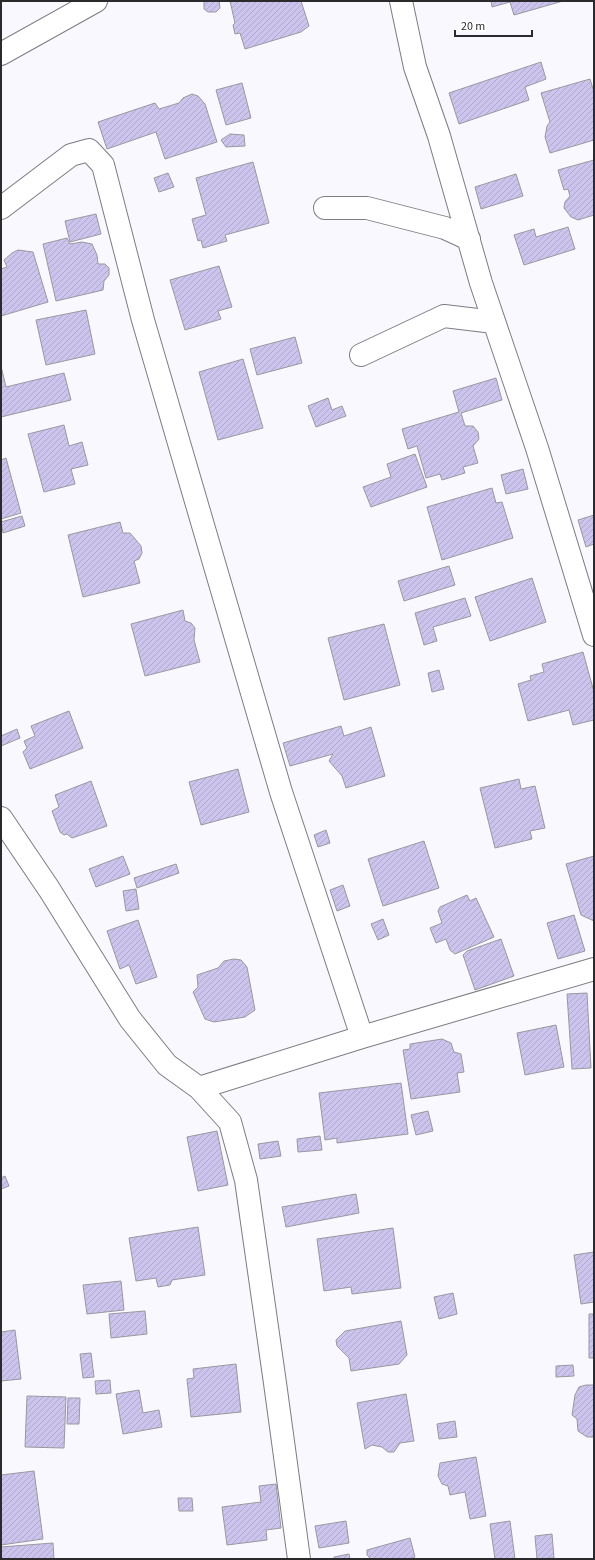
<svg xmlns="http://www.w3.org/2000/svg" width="595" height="1560" viewBox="0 0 595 1560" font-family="'Source Sans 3',sans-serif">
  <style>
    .building { fill: url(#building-hatch); stroke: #99989e }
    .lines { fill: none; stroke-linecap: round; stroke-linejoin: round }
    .street-casing { stroke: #7d7c82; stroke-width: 24 }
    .street { stroke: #fff; stroke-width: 22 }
  </style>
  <defs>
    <pattern id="building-hatch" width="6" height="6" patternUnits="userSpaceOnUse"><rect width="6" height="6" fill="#cdc4ed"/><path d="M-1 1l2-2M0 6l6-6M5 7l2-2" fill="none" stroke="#b0a9cc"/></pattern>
  </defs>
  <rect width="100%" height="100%" fill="#f9f8fe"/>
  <path class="building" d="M204 1H219L220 8 216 12H208L204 9Z
    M230 1H301L309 26 301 32 245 49 240 33 235 34 233 25 235 23Z
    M491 1H563L514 15 510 2 492 7Z
    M541 62 546 79 525 87 529 100 459 124 449 93Z
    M590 79 594 92V140L550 153 545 137 547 126 550 122 541 93Z
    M242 83 251 118 226 125 216 90Z
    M192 94 198 96 205 104 217 142 165 159 156 132 107 149 98 122 155 103 159 109 179 103 183 98Z
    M230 134 244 135 245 146 226 147 221 140Z
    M594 160V215L578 220 571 217 564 208 565 202 570 196 568 189 564 190 558 170Z
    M253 162 269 223 225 235 227 241 203 248 201 240 198 241 192 219 206 215 196 178Z
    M168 173 174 187 159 192 154 178Z
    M516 174 523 196 481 209 475 187Z
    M96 214 101 234 70 242 65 221Z
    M568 227 575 249 524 265 514 235 534 229 536 237Z
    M67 238 70 244 82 242 92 244 97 255 98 264H105L109 268V275L104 281 103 290 56 301 43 244Z
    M18 250 33 252 48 302 1 316V269L7 267 4 260 12 253Z
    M219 266 232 307 218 311 221 319 185 330 170 280Z
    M86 310 95 354 46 365 36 320Z
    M295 337 302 363 257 375 250 349Z
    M243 359 263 428 218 440 199 372Z
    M1 366 6 387 64 373 71 400 1 417Z
    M496 378 502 400 461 413 465 426H473L478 432 479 439 473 446 478 463 463 467 465 473 442 480 440 474 426 478 417 446 408 449 402 429 459 412 453 391Z
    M328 398 332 410 342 406 346 416 316 427 308 406Z
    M64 425 69 446 82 442 88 465 71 469 75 484 44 492 28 434Z
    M415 454 427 487 371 507 363 487 391 477 387 464Z
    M6 458 21 513 1 519V460Z
    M523 469 528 489 506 494 501 475Z
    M492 488 496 503 502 502 513 538 442 560 427 507Z
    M594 515V544L586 547 578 520Z
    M22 516 25 526 3 533 1 522Z
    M120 522 123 533H130L141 546 142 553 139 559 134 561 140 583 83 597 68 535Z
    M449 566 455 585 404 601 398 581Z
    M532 578 546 622 490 641 475 597Z
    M465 598 471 616 433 627 437 641 424 645 415 613Z
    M183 610 185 621 191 623 195 628 194 640 200 662 145 676 131 624Z
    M384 624 400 685 344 700 328 638Z
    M583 652 594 692V720L573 725 569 710 528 721 518 684 531 680 530 676 544 672 542 664Z
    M439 670 444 689 432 692 428 673Z
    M69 711 83 748 30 769 23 752 27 748 24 741 35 736 31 726Z
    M341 726 344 736 371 727 385 776 346 788 342 776 329 761 333 754 290 766 283 743Z
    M17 729 20 738 1 746V736Z
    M238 769 249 812 201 825 189 782Z
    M519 779 521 789 535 786 545 828 530 831 532 839 495 848 480 788Z
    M91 781 107 826 72 838 67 834 64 835 60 832 52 811 59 807 55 795Z
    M326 830 330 843 318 847 314 835Z
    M424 841 439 888 383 906 368 859Z
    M123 856 130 874 96 887 89 869Z
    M594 856V921L581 915 566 864Z
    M176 864 179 873 137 888 134 878Z
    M343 885 350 906 337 911 330 890Z
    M136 889 139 909 126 911 123 891Z
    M467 895 470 901 476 898 494 937 455 954 450 950 446 939 436 943 430 928 442 923 438 911 440 907Z
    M574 915 585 951 558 959 547 923Z
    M383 919 389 935 378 940 371 924Z
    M138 920 157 977 136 984 129 965 120 969 107 931Z
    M501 939 514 976 475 990 463 955 467 951Z
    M234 959 241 960 247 967 255 1010 245 1017 214 1022 205 1019 193 992 198 987 197 975 218 968 224 961Z
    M587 993 591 1068 572 1069 567 994Z
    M556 1025 564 1067 525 1075 517 1033Z
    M442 1039 451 1043 454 1052 461 1054 464 1072 457 1073 460 1092 411 1099 403 1050 410 1049V1044Z
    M401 1083 408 1134 337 1143V1138L325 1140 319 1093Z
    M428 1111 433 1131 416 1135 411 1115Z
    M217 1131 228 1185 198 1191 187 1137Z
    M320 1136 322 1150 298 1152 297 1139Z
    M278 1141 281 1156 260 1159 258 1144Z
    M5 1176 9 1186 1 1189V1178Z
    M356 1194 359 1213 286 1227 282 1207Z
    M198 1227 205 1275 172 1280 170 1285 158 1287 156 1278 136 1281 129 1238Z
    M393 1228 401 1288 352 1294 351 1287 324 1291 317 1239Z
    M594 1252V1302L581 1304 574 1255Z
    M121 1281 124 1310 87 1314 83 1285Z
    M453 1293 457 1314 439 1319 434 1297Z
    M145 1311 147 1334 111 1338 109 1314Z
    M589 1314H594V1358H589Z
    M401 1321 407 1355 399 1364 351 1371 349 1358 337 1346 336 1340 345 1331Z
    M15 1330 21 1379 1 1381V1332Z
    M91 1353 94 1377 83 1378 80 1354Z
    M236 1364 241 1412 191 1417 187 1379 194 1378 193 1369Z
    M573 1365 574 1376 556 1377V1366Z
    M110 1380 111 1393 96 1394 95 1381Z
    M586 1385H594V1437H587L578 1431 577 1419 572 1415 575 1395 579 1387Z
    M139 1390 143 1413 159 1410 162 1427 123 1434 116 1394Z
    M406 1394 414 1441 400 1443 394 1452H388L382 1447 372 1445 365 1449 357 1403Z
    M27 1396 66 1397 64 1448 25 1447Z
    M68 1398H80L79 1424H67Z
    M455 1421 457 1437 439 1439 437 1424Z
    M476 1457 486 1516 470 1519 465 1492 450 1495 448 1486 442 1484 438 1476 440 1463Z
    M34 1471 43 1539 1 1545V1475Z
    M276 1484 281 1528 266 1530 267 1540 227 1545 222 1507 261 1502 259 1486Z
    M178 1498H192L193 1511H179Z
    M346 1521 349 1543 319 1548 315 1526Z
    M510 1521 515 1559H495L490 1524Z
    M552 1534 554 1558 537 1559 535 1536Z
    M410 1538 415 1557 409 1559H371L367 1555V1550Z
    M53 1543 54 1559H1V1547Z
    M349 1554 350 1559H334V1557Z"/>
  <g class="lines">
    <defs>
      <path id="street" d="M401 1 415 67 439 136 481 283 537 448 594 635
        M1 54 96 1
        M1 208 71 155 89 150 103 165 143 320 281 792 362 1037
        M325 208H367L445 228 469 239
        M361 355 444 316 494 322
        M1 818 49 889 130 1019 167 1065 199 1088 230 1122 246 1180 275 1383 299 1559
        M199 1088 362 1037 594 969"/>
    </defs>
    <use href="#street" class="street-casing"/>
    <use href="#street" class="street"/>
  </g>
  <rect width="595" height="1560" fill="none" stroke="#2b2b2d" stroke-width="4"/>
  <path d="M455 30v6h77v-6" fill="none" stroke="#2b2b2d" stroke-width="2"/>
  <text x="461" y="30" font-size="12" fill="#2b2b2d" stroke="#ffffff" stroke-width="3" paint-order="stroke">20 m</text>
</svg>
